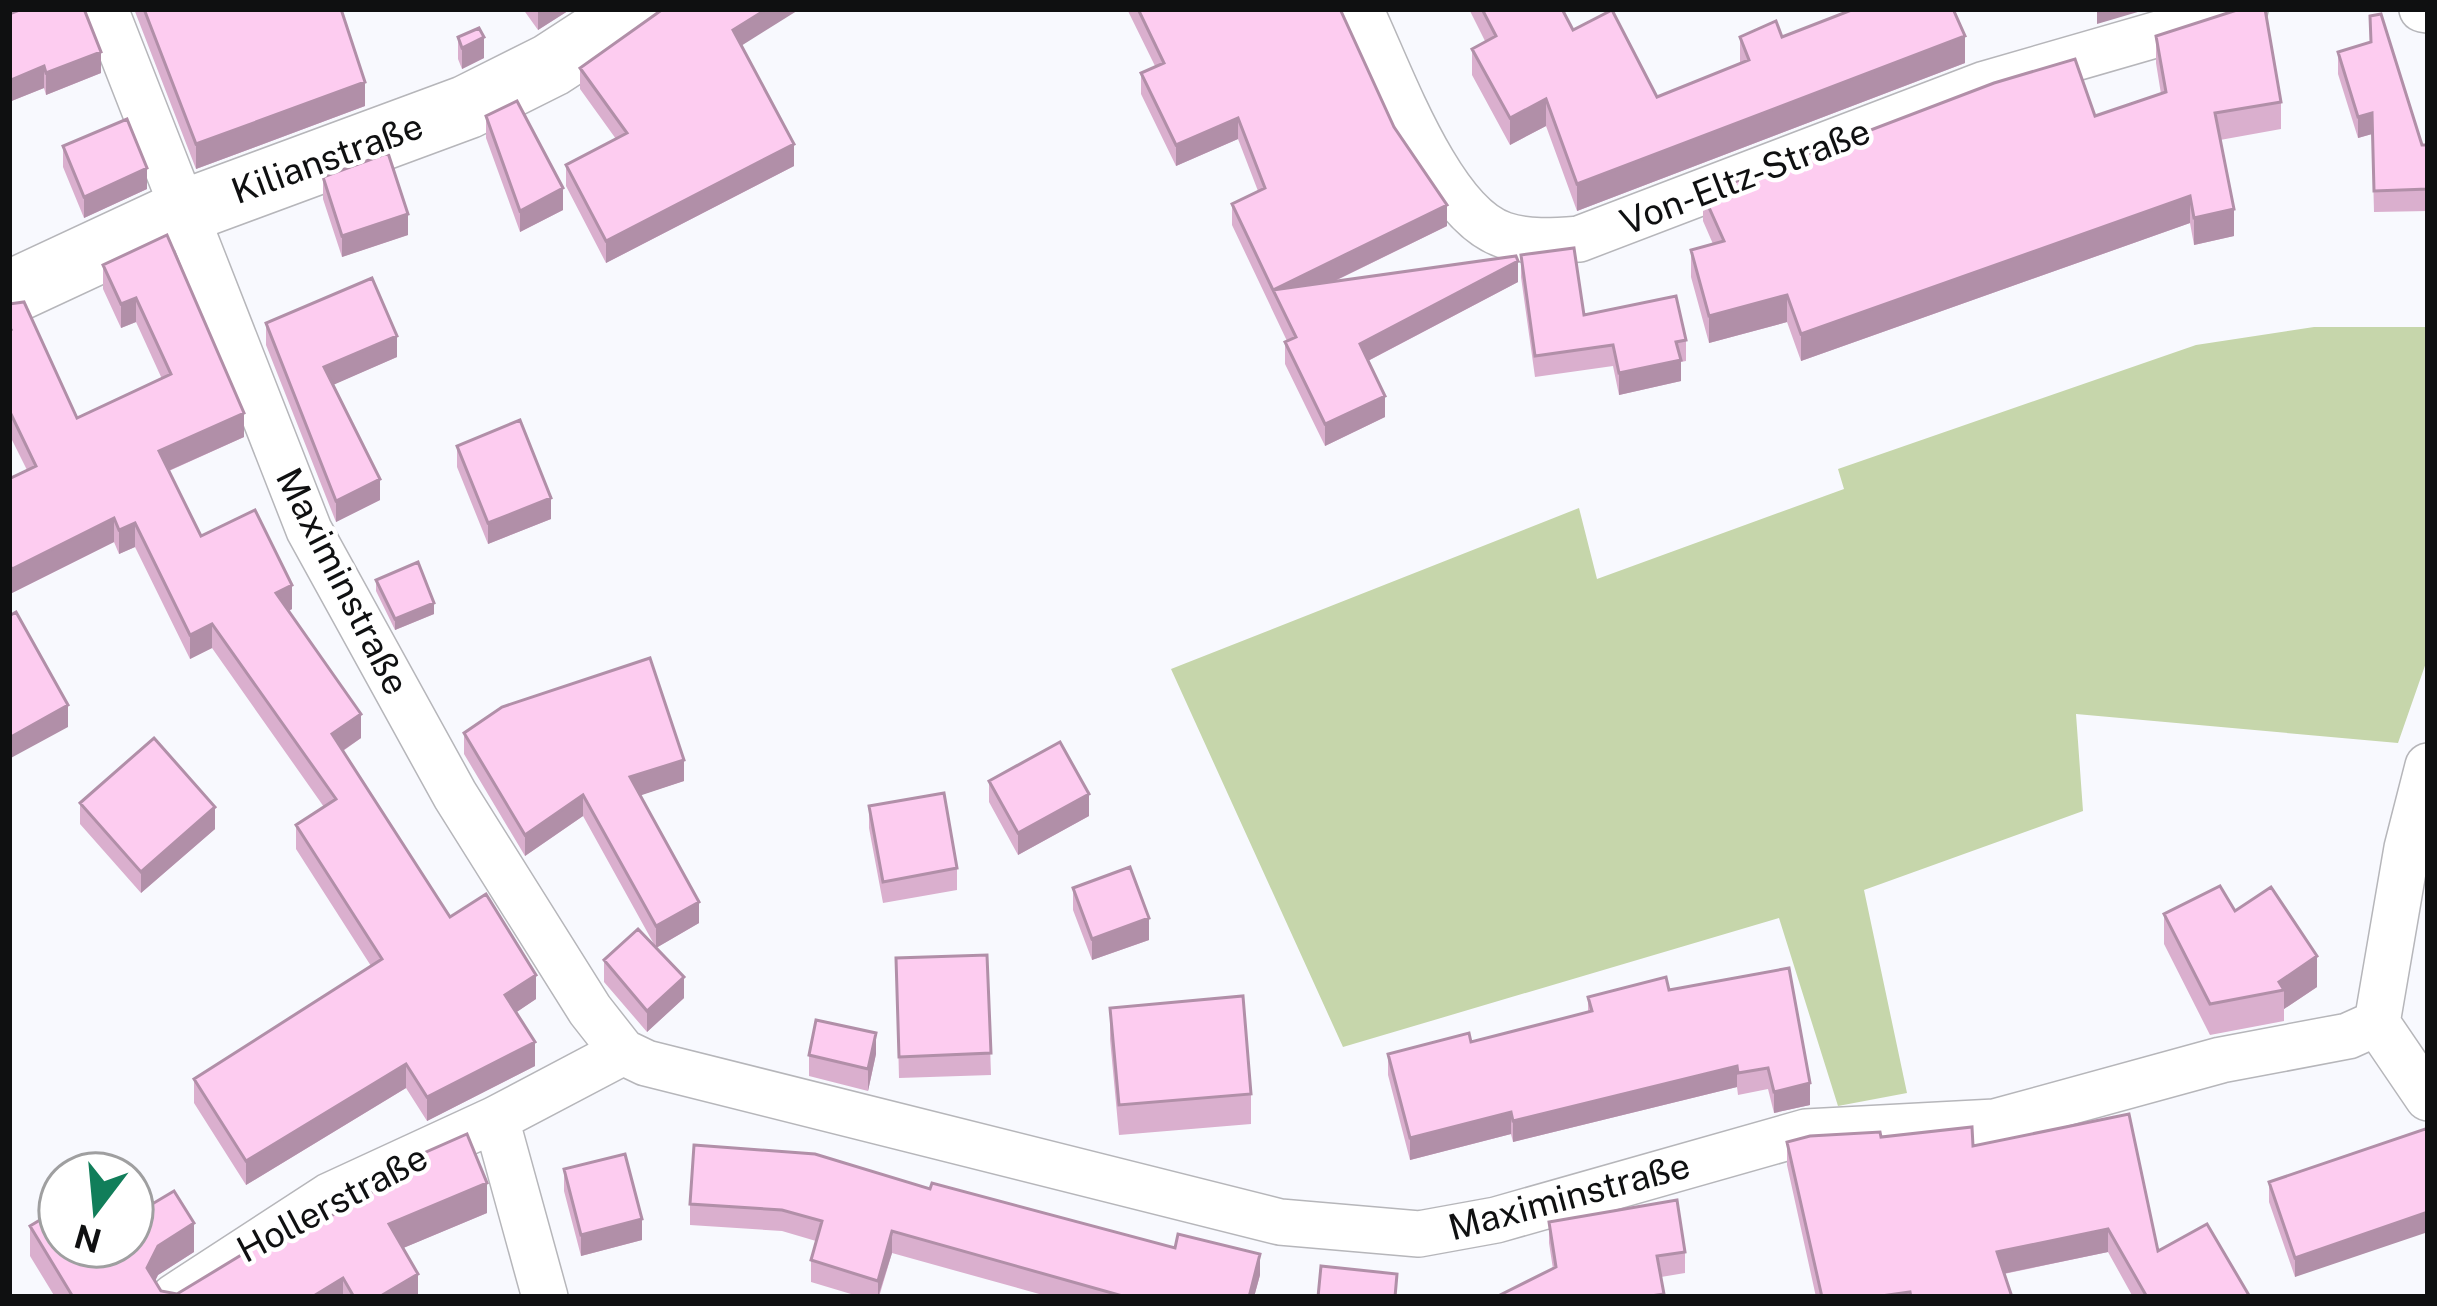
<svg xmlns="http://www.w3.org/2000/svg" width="2437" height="1306" viewBox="0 0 2437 1306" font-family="'Public Sans',sans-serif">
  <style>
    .green { fill: #c6d6ab }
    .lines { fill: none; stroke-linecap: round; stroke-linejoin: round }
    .street-casing { stroke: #b6b6ba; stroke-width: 48 }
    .secondary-casing { stroke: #b6b6ba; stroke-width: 66 }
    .street { stroke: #fff; stroke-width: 45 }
    .secondary { stroke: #fff; stroke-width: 63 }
    .wall { fill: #daafce }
    .shaded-wall { fill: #b18fa8 }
    .building { fill: #fdccf0; stroke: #b18fa8; stroke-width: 3 }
    .labels { text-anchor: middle; stroke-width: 9; stroke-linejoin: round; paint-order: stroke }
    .street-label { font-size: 36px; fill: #0f1011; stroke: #fff }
  </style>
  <rect width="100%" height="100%" fill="#f8f9fe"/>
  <path class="green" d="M2314 327H2428V657L2398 743 2076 714 2083 811 1864 890 1907 1093 1838 1106 1779 918 1343 1047 1171 669 1579 508 1597 579 1844 489 1838 469 2196 345Z"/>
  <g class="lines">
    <defs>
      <path id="street" d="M105 9 309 530 455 795 590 1010 623 1052 646 1063 1280 1222 1419 1234 1496 1220 1806 1132 1995 1122 2221 1060 2348 1036 2377 1023
        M1360 9C1389 69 1439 214 1504 235 1529 243 1553 241 1579 239L1985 84 2245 9
        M2422 9 2428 10
        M2428 766 2407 848 2377 1023 2428 1098
        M174 1297 329 1196 496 1119
        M545 1297 496 1119 623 1052"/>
      <path id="secondary" d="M9 293 183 212 467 107 551 65 637 9"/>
    </defs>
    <use href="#street" class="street-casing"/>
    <use href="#secondary" class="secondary-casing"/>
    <use href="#street" class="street"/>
    <use href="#secondary" class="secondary"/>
  </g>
  <path class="wall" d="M134 9H341L365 106 196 169Z
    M523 9H571L538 30Z
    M1127 9H1340L1394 127 1447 226 1333 282H1518L1368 361 1385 417 1325 446 1285 364V342L1287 341 1232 225V204L1258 191 1238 139 1176 166 1141 94V73L1155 66Z
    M1469 9H1562L1573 30 1657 97 1740 63V37H1782L1965 63 1577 211 1546 126 1510 145 1472 75V49L1485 41Z
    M9 14 101 73 46 95 44 88 9 102Z
    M2156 36 2281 102V129L2220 140 2234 236 2194 245 2190 223 1801 361 1787 322 1709 343 1691 277V250L1713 244 1703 221V194L2095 116 2161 94 2156 63Z
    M458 37 484 58 462 69 458 59Z
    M2370 43 2422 145H2428V211L2374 212 2372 134 2358 138 2338 74V52Z
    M742 46 794 166 606 263 566 186V165L616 139 580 89V68Z
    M486 116 563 210 520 232 486 138Z
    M63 146 147 189 84 218 63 167Z
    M323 177 408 235 342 257 323 199Z
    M167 235 244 437 169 471 201 536 292 609 289 611 361 738 343 751 450 917 536 999 516 1012 535 1066 427 1121 406 1088 246 1185 194 1103V1079L371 966 296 849V825L324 807 212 648 190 659 135 547 119 554 114 542 12 593 9 588V479L27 470 9 434V304L77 418 162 379 136 322 121 328 103 289V265Z
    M1521 255 1584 315 1686 340V361L1681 362V381L1619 395 1613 366 1535 377 1521 277Z
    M266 323 397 357 332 385 380 500 336 522 266 345Z
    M457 446 551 519 488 544 457 467Z
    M376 580 434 614 395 630 376 591Z
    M464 733 684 781 640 795 699 923 656 948 684 998 647 1032 604 982V960L655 946 583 816 525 856 464 754Z
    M989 781 1089 816 1018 855 989 802Z
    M80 803 215 829 141 893 80 824Z
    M869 806 957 868V890L883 903 869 828Z
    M1073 888 1149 940 1092 960 1073 910Z
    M2235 911 2317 987 2284 1009V1021L2210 1035 2164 944V914Z
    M987 955 991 1075 899 1078 896 958Z
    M1789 968 1810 1105 1774 1113 1768 1089 1738 1095 1737 1087 1513 1142 1511 1134 1410 1160 1388 1075V1054L1471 1042 1588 1012V997L1669 990Z
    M1110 1008 1251 1094V1124L1119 1135 1110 1039Z
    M876 1054 868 1091 809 1076V1055Z
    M2428 1128 2295 1277 2269 1202V1182Z
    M1881 1137 1973 1146 2158 1251 2250 1297H2133L2108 1252 2004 1274 2012 1297H1816L1787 1165V1142Z
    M399 1164 487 1213 403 1248 418 1297H55L30 1256V1226L194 1252 158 1275 155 1281 161 1291 177 1294 277 1247 399 1176Z
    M564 1169 642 1240 581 1256 564 1191Z
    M930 1189 1260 1275 1254 1297H1050L892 1253 879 1297H861L811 1282V1260L816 1241 782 1231 690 1225V1204Z
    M1549 1222 1685 1252V1273L1661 1277 1664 1297H1496L1553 1269 1549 1243Z"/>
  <path class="shaded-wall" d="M538 9H571L538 30Z
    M767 9H800L733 51V30Z
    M2097 9H2148L2097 24Z
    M1965 36V63L1577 211V184Z
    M484 37V58L462 69V48Z
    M101 52V73L46 95V73Z
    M44 66V88L9 102V81Z
    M365 82V106L196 169V144Z
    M1546 99V126L1510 145V118Z
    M2372 113V134L2358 138V117Z
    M1238 118V139L1176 166V145Z
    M794 144V166L606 263V241Z
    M147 168V189L84 218V197Z
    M563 188V210L520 232V211Z
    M2190 196V223L1801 361V334Z
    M1447 205V226L1281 307 1273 290V311V290Z
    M2234 209V236L2194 245V218Z
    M408 214V235L342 257V236Z
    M1518 261V282L1360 365V344Z
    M1787 295V322L1709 343V316Z
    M136 298V322L121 328V304Z
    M397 336V357L324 389V367Z
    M1681 360V381L1619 395V373Z
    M1385 396V417L1325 446V424Z
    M244 413V437L159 475V451Z
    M380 479V500L336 522V501Z
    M551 498V519L488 544V523Z
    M114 518V542L12 593V569Z
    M135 523V547L119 554V530Z
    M292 585V609L276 617V593Z
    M434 603V614L395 630V619Z
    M212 624V648L190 659V635Z
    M68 705V727L9 759V738Z
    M361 714V738L332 758V734Z
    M684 760V781L630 799V777Z
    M1089 794V816L1018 855V833Z
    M583 795V816L525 856V835Z
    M215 807V829L141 893V872Z
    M699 902V923L656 948V926Z
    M1149 918V940L1092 960V939Z
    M2317 956V987L2284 1009V990L2279 982Z
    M536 975V999L505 1020V995Z
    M684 977V998L647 1032V1011Z
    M876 1033V1054L868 1091V1069Z
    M535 1042V1066L427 1121V1097Z
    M406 1064V1088L246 1185V1161Z
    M1737 1066V1087L1513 1142V1121Z
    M1810 1083V1105L1774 1113V1092Z
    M1511 1112V1134L1410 1160V1138Z
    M487 1183V1213L389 1254V1224Z
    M2428 1212V1232L2295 1277V1258Z
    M642 1219V1240L581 1256V1235Z
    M194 1223V1252L158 1275 147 1297V1268L158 1246Z
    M2108 1229V1252L1997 1275V1252Z
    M892 1231V1253L878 1297V1281Z
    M1260 1254V1275L1254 1297H1249Z
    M418 1274V1297H379Z
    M343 1278V1297H312Z"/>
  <path class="building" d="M22 9H84L101 52 46 73 44 66 9 81V14Z
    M144 9H341L365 82 196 144Z
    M663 9H767L733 30 794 144 606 241 566 165 627 133 580 68Z
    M1138 9H1340L1394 127 1447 205 1273 290 1232 204 1265 188 1238 118 1176 145 1141 73 1164 63Z
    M1482 9H1562L1573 30 1612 10 1657 97 1749 60 1740 37 1776 21 1782 37 1854 9H1953L1965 36 1577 184 1546 99 1510 118 1472 49 1496 36Z
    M2240 9H2265L2281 102 2215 113 2234 209 2194 218 2190 196 1801 334 1787 295 1709 316 1691 250 1724 241 1703 194 1994 83 2075 59 2095 116 2166 92 2156 36Z
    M2381 14 2422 145H2428V189L2374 191 2372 113 2358 117 2338 52 2371 42 2370 16Z
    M479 28 484 37 462 48 458 37Z
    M517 101 563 188 520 211 486 116Z
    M127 119 147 168 84 197 63 146Z
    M388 153 408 214 342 236 323 177Z
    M167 235 244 413 159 451 201 536 255 510 292 585 276 593 361 714 332 734 450 917 486 894 536 975 505 995 535 1042 427 1097 406 1064 246 1161 194 1079 382 959 296 825 336 799 212 624 190 635 135 523 119 530 114 518 12 569 9 564V479L36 466 9 410V332L12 329 9 330V304L24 302 77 418 171 374 136 298 121 304 103 265Z
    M1574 248 1584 315 1676 296 1686 340 1676 342 1681 360 1619 373 1613 345 1535 356 1521 255Z
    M1516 256 1518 261 1360 344 1385 396 1325 424 1285 342 1296 337 1273 290Z
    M372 278 397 336 324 367 380 479 336 501 266 323Z
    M520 420 551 498 488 523 457 446Z
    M418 562 434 603 395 619 376 580Z
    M16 612 68 705 9 738V616Z
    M650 658 684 760 630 777 699 902 656 926 583 795 525 835 464 733 502 707Z
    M154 738 215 807 141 872 80 803Z
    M1060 742 1089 794 1018 833 989 781Z
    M944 793 957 868 883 882 869 806Z
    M1130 867 1149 918 1092 939 1073 888Z
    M2220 886 2235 911 2271 887 2317 956 2279 982 2284 990 2210 1004 2164 914Z
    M638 929 684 977 647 1011 604 960Z
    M987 955 991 1053 899 1057 896 958Z
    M1789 968 1810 1083 1774 1092 1768 1068 1738 1073 1737 1066 1513 1121 1511 1112 1410 1138 1388 1054 1469 1033 1471 1042 1592 1011 1588 997 1666 977 1669 990Z
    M1243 996 1251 1094 1119 1105 1110 1008Z
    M816 1020 876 1033 868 1069 809 1055Z
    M2129 1114 2158 1251 2207 1224 2250 1297H2147L2108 1229 1997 1252 2012 1297H1911L1910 1292 1874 1297H1822L1787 1142 1810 1136 1880 1132 1881 1137 1972 1127 1973 1146Z
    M2428 1128V1212L2295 1258 2269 1182Z
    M467 1134 487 1183 389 1224 418 1274 379 1297H354L343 1278 312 1297H73L30 1226 60 1208V1246H132V1216L174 1191 194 1223 158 1246 147 1268 161 1291 177 1294 271 1237 277 1247 404 1174 399 1164Z
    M694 1145 815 1154 930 1189 932 1183 1175 1248 1178 1234 1260 1254 1249 1297H1126L892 1231 878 1281 811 1260 822 1221 782 1210 690 1204Z
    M625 1154 642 1219 581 1235 564 1169Z
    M1677 1200 1685 1252 1657 1256 1664 1294 1644 1297H1496L1556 1267 1549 1222Z
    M1321 1266 1397 1274 1395 1297H1318Z"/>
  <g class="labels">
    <g class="street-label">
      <text transform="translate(327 158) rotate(-20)" y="13">Kilianstraße</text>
      <text transform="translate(1745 176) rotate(-21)" y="13">Von-Eltz-Straße</text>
      <text transform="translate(343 581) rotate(63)" y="13">Maximinstraße</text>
      <text transform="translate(1569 1196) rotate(-15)" y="13">Maximinstraße</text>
      <text transform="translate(332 1203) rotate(-28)" y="13">Hollerstraße</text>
    </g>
  </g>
  <rect width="2437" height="1306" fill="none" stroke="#0f1011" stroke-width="24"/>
  <g transform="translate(96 1210) rotate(196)"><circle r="57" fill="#ffffff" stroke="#9f9fa0" stroke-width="3"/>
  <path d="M0-9L21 45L0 30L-21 45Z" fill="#117e5a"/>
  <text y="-18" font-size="33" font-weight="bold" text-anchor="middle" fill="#0f1011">N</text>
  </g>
</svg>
